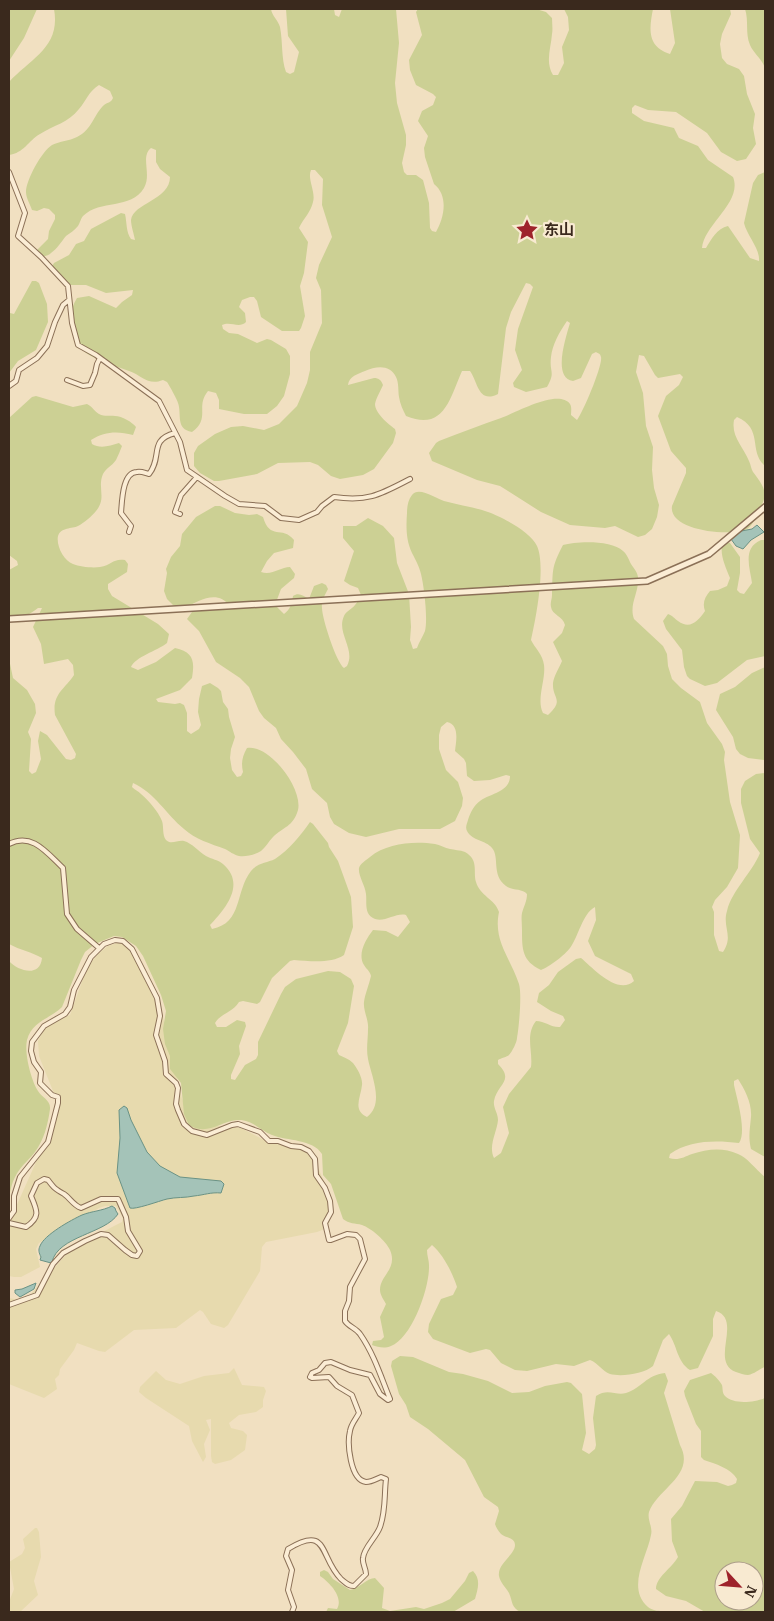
<svg xmlns="http://www.w3.org/2000/svg" width="774" height="1621" viewBox="0 0 774 1621" font-family="'IBM Plex Serif','Noto Sans SC',serif">
  <style>
    .farmland { fill: #e7daae }
    .green { fill: #ccd094; fill-rule: evenodd }
    .water { fill: #a4c3b8; stroke: #6a9285 }
    .lines { fill: none; stroke-linecap: round; stroke-linejoin: round }
    .minor-casing { stroke: #8b7057; stroke-width: 6 }
    .tertiary-casing { stroke: #8b7057; stroke-width: 8 }
    .minor { stroke: #fbedd5; stroke-width: 4 }
    .tertiary { stroke: #fbedd5; stroke-width: 5 }
    .labels { text-anchor: middle; stroke-width: 4.5; stroke-linejoin: round; paint-order: stroke }
    .poi-label { font-size: 15px; font-weight: bold; fill: #3a291d; stroke: #f8ead1; text-anchor: start }
  </style>
  <rect width="100%" height="100%" fill="#f1e0c1"/>
  <path class="farmland" d="M120 942 128 946 134 954 160 1004 182 1099 198 1124 241 1128 268 1142 308 1151 313 1156 326 1186 330 1221 327 1228 317 1232 266 1242 262 1247 260 1271 228 1325 224 1328 211 1324 203 1312 200 1310 176 1328 134 1330 105 1352 99 1351 77 1343 74 1350 60 1369 59 1375 55 1379 57 1389 44 1398 9 1384V1298L20 1300 30 1295 72 1248 114 1226 122 1222 123 1218 116 1206H105L99 1208 39 1243 36 1249 40 1267 21 1277H14L9 1276V1217L15 1209 50 1131 56 1112 55 1096 39 1056 38 1041 46 1025 70 1015 84 976 92 961 99 953 108 946Z
    M234 1368 242 1385 264 1387 266 1391 263 1400V1407L256 1412 239 1415 229 1423 231 1428 243 1431 247 1435 245 1450 231 1460 215 1464 212 1462 211 1456V1419L206 1420 210 1430 204 1444 206 1457 203 1462 192 1441 189 1426 146 1398 139 1392 140 1387 156 1371 166 1380 180 1384 204 1376 229 1373Z
    M35 1528H37L39 1532 41 1557 34 1581 38 1595 20 1612H9V1602L14 1589 9 1562 22 1554 25 1548 23 1539Z"/>
  <path class="green" d="M9 9H37L24 38 9 61Z
    M54 9H271C272 16 278 20 280 27 283 42 281 58 286 72L290 74 294 72 299 52 288 36 286 9H334L335 15 339 17 342 9H396L399 43 395 83 397 103 406 135V145L402 163 404 172 407 175H416L423 180 429 203 430 228 432 231 436 232C444 218 449 196 434 184L425 157 424 148 428 136 418 121 422 111 433 105 436 97 433 94 416 85 410 70 409 60 422 35 416 12 418 9H536L546 12 552 18C552 23 553 29 552 34 551 48 545 62 553 75H558L564 63 562 47 569 30 568 17 564 9H653C649 29 647 47 670 54L675 43 670 9H730L731 14 722 34 720 44 722 58 727 64 739 69 744 76 747 94 755 114 753 128 756 144 746 159 737 161 721 152 707 133 676 112 648 110 635 105 632 108V113L644 121 674 128 679 138 698 146 708 160 733 177C743 202 704 224 702 248H706C711 240 717 228 728 226L750 258 759 261C760 248 747 236 744 223L753 183 758 175 765 172V466C748 451 764 429 737 417L734 420C731 437 743 446 749 461 751 465 751 469 753 472 759 480 767 489 764 499 762 506 753 526 747 529 731 537 668 531 672 506L686 473V468L671 451 658 416 666 396 679 385 683 377 680 374 658 378 655 375 644 356 639 355 636 372 643 393 646 426 653 447 652 470 654 488 659 505 657 517 652 529 645 535 638 537 615 526 605 528 570 525 541 512 500 486 477 480 432 461 429 453 436 443 439 441C460 433 480 425 501 418 514 414 558 388 570 404 572 407 571 412 571 415L577 420C583 412 603 365 601 357 600 353 599 354 596 352L592 354 581 378 573 381C552 378 566 337 570 323L567 321C560 331 552 345 551 357 549 373 556 371 547 387L526 392 514 387 513 383 522 370 515 350 518 329 533 287 530 284 526 283 511 312 506 328 498 394C478 404 478 382 470 371H462C450 398 444 432 406 416 403 410 400 404 399 397 398 391 399 383 396 377 390 364 376 366 365 371 358 374 349 376 348 385L374 378C379 378 381 380 383 385 381 390 376 398 375 404 375 413 388 424 395 429L396 433 393 443 374 469 363 475 340 479 331 476 318 465 310 462 278 463 257 474 219 481H214L200 473 194 466V453L198 446 215 434 231 427 243 426 264 430 279 424 297 406 307 383 310 370V352L322 323 321 290 316 278 319 265 332 237 322 205 323 179 315 170H311C307 179 316 192 313 202 311 212 303 219 299 228L308 242 304 273 300 286 305 316 301 328 299 331H282L261 317 257 301 254 297H250L242 300 239 307 245 313 246 322C239 329 231 321 222 325L223 329 229 333 238 334 257 343 267 339 271 340 286 349 290 356V374L284 396 277 406 267 414H244L219 409V400L216 393 208 391C195 407 211 418 192 432 175 429 182 414 178 403 178 401 168 383 167 382L163 380C148 386 143 376 129 371 104 361 71 356 71 324 70 314 72 306 77 298L89 296 116 308 122 302 132 295 133 290 106 293 86 285H71L50 270 54 263 69 255 76 244 84 241 91 229 121 213 125 214C127 223 126 232 131 239L135 240C134 234 131 226 131 220 133 203 170 200 170 177L160 169 156 162V150L151 148C140 157 152 174 144 188 131 210 100 199 83 216 81 218 80 223 78 226 75 230 70 233 66 236 61 242 57 249 51 253 48 256 44 256 40 257L36 251 48 239 49 231 55 219V215L49 209 44 208 37 211 32 210C30 204 26 198 26 192 26 180 42 151 52 145 60 141 69 141 77 137 92 130 94 114 104 105 108 102 111 103 113 98L110 91 99 85C89 91 86 101 79 109 68 123 54 125 40 134 28 141 24 153 9 155V82C31 58 61 47 54 9Z
    M745 9H765V68C762 59 754 54 750 45 745 33 749 21 745 9Z
    M32 281H36L39 283 47 304 48 322 36 350 18 361 9 373V304L10 313 14 314Z
    M36 396 73 407 87 404C93 407 95 412 99 414 105 417 110 415 115 416 122 416 132 422 136 427L133 435C118 431 105 431 91 440L92 444C100 449 110 446 119 443L122 446C120 451 118 456 116 460 112 466 106 468 103 474 97 488 107 498 96 511 92 516 84 523 78 526 72 529 61 527 58 536 56 546 64 561 73 564 80 567 93 568 100 567 112 565 113 558 125 560L128 564 127 572 108 584V589L112 596 158 624 169 634 167 643C157 651 135 657 131 667L138 670 156 662 175 648C193 652 195 660 192 678L180 690 156 699 158 702 175 704 180 703 184 705 187 713V731L191 734 199 729 201 725 198 712 199 699 202 686 210 683 218 688 221 691 223 702 228 709 229 717 235 737 231 749 230 758 232 770 237 777 241 776 243 772C241 763 242 757 247 748 270 744 303 789 298 810 293 827 283 827 273 837 268 842 266 847 261 851 255 855 245 857 239 856 234 855 229 851 225 849 211 844 195 839 184 829 166 814 155 793 133 783L132 787C135 790 138 791 141 794 149 801 158 811 162 821 164 827 162 835 166 840 171 845 177 840 184 841 192 843 199 852 206 856 211 859 219 860 223 864 246 884 226 908 210 925L212 929C243 923 235 891 251 871 257 863 267 863 275 859 289 850 301 835 310 822L313 824 328 843 329 847 338 861 351 897 353 927 344 955C331 964 309 961 294 960L290 961 272 978 260 1002 257 1004 243 1001 239 1002C232 1013 220 1014 215 1023L217 1027H226L237 1020 245 1022 246 1026 239 1046 240 1054 231 1075V1079L235 1080 245 1065 256 1059 258 1055V1042L281 994 285 987 296 979 328 971 340 972 351 979 354 986 348 1023 337 1051 339 1055C343 1057 349 1059 353 1063 357 1068 363 1078 362 1085 361 1097 352 1110 367 1117 385 1104 371 1075 368 1059 366 1049 368 1039 368 1029 369 1020 363 1011 364 1002 365 994 369 985 371 976 370 971 367 970 364 965 357 954 366 939 373 930L386 931 398 937 410 922 406 915C396 912 383 924 373 918 364 913 367 902 366 894 365 885 358 876 359 868 360 864 366 860 370 857 387 843 414 841 435 844 440 845 445 848 450 849 454 850 460 850 465 852 479 860 473 871 476 882 480 896 495 899 499 912 493 941 510 957 519 984 522 994 519 1027 517 1038 517 1042 512 1052 509 1055 507 1057 501 1058 498 1060V1064C515 1081 497 1084 494 1101 493 1108 498 1113 498 1120 497 1132 488 1146 494 1158L501 1153 509 1133 503 1107 509 1094 531 1067C533 1051 525 1035 536 1021 545 1021 552 1028 560 1027L565 1020 563 1016 551 1011 537 1002 539 993 549 985 558 972 576 959 581 958C593 968 618 996 634 981L631 974 595 956 588 941 596 920 595 907C582 914 579 936 570 948 565 955 549 967 541 970 522 961 522 949 522 930 522 924 521 918 522 913 524 906 527 901 527 894 522 888 513 891 506 886 491 875 500 857 492 848 486 840 472 841 467 831 465 827 467 824 468 820 470 813 474 805 480 801 491 793 510 792 510 776L506 775 490 780 474 781 467 776 466 763 464 759 455 751C456 741 460 725 447 722L441 727 439 735V749L446 770 458 782 463 798 462 806 455 821 440 829H399L366 837 349 833 334 824 330 817 327 803 312 789 306 769 293 752 281 739 276 728 264 718 259 711 249 687 240 678 216 662 199 631 187 619 192 612 200 609 230 606C217 589 199 601 184 608L173 605 167 599 164 591 167 573 166 569 171 557 180 546 182 534 196 517 215 506H220L235 513 249 515 257 514 263 517C270 541 282 525 294 540L293 548 274 553 267 561 261 572C272 576 280 567 290 567L295 574 294 578 281 589 275 605 284 614C290 610 292 603 293 596 299 592 303 596 309 599L314 586 322 583 326 585 328 589C325 595 321 601 322 608 322 618 336 662 344 668L347 666C356 649 336 633 344 616 346 611 352 609 355 605 358 602 359 598 361 595L358 588 350 585 344 581 354 551 343 538V526H356L368 518 383 526 394 538 397 563 409 594 411 627 410 640 413 649 417 648C419 642 423 636 425 631 428 619 424 586 421 574 419 566 416 561 412 553 406 540 406 527 407 513 407 507 408 500 412 495 419 486 436 499 444 501 458 505 474 507 488 512 502 517 531 532 537 546 546 566 536 618 531 640 535 648 543 655 544 665 546 680 536 699 543 713L548 715C565 699 552 699 553 683 554 676 559 668 562 661L553 642 562 633 565 625C563 616 552 615 551 607 550 603 552 599 552 595 553 570 551 568 563 545 577 541 612 540 623 551 627 554 629 560 631 564 635 570 639 574 638 581 638 594 629 605 634 619L663 646 667 654 668 666 672 679 681 688 700 702 707 723 722 744 725 752 724 760 730 802 740 835 738 868 727 887 715 900 712 907 714 912V935L719 951 723 952C734 936 722 927 727 911 732 890 752 873 760 853L750 839 741 803V789L745 781 756 774 765 773V1157L751 1149C748 1137 750 1129 751 1117 752 1103 745 1090 738 1079L734 1081V1085C737 1099 747 1132 739 1143 716 1140 689 1140 670 1154L669 1158C678 1161 684 1157 692 1154 707 1149 723 1147 738 1154 748 1158 756 1170 765 1177V1367C759 1369 755 1374 748 1375 744 1375 740 1373 736 1372 709 1362 743 1320 716 1311L713 1319V1336L698 1368 690 1370C677 1362 677 1345 669 1334L663 1340 653 1366C644 1374 621 1377 610 1374 602 1371 598 1363 590 1360L574 1366 556 1364 527 1371 515 1370 501 1363 490 1350 486 1349 470 1353 433 1339 428 1332 429 1324 441 1299 453 1295 457 1287C453 1274 443 1254 432 1245L427 1250C427 1256 429 1260 429 1265 430 1287 412 1338 391 1346 384 1349 378 1347 372 1345L373 1341 381 1340 384 1337 380 1317 386 1304C384 1300 380 1295 380 1290 380 1275 398 1269 390 1250 386 1241 371 1228 362 1225 355 1223 349 1224 343 1219L331 1184 323 1175 322 1154C313 1139 287 1141 272 1135 259 1130 252 1119 237 1120 219 1122 207 1136 189 1125L184 1114 181 1083 170 1069V1056L165 1044 163 1029 166 1011 161 995 143 956 136 946 122 937 114 936 95 944 85 952 81 960 62 1007C50 1019 32 1021 27 1040 24 1053 31 1080 38 1091 42 1098 51 1100 50 1109 48 1124 44 1140 35 1152 31 1158 24 1163 20 1169 12 1179 9 1193 9 1205V961C18 971 40 978 42 958 32 952 20 950 9 944V659L13 678 27 690 35 704 36 713 28 732 31 739 29 771 32 774 36 772 41 759 38 741 40 731 47 735 66 759 71 760 75 758 76 754 55 715C52 694 64 690 74 675L73 665 68 659 44 664 41 644 33 627 42 608H38C29 615 21 619 9 618V570L18 565 17 561 9 555V418L32 397Z
    M761 540H765V656L747 660 717 683 705 686 690 679 687 676 684 667 682 650 666 629 663 621 668 614C673 616 674 618 678 621 690 630 698 621 705 611 702 603 705 597 710 591L718 590 727 586 730 578C726 568 720 556 722 545L726 542 730 543 740 557V573L737 590 740 593 744 594 752 583C750 568 742 548 761 540Z
    M765 667V760H764L748 758 740 754 736 749 733 737 716 710 720 694 735 687 752 673Z
    M400 1356 413 1357 449 1372 463 1374 488 1381 512 1393 529 1392 545 1386 567 1382 571 1383 582 1394 586 1433 582 1450 589 1454 595 1449 596 1445 593 1418 596 1396C608 1388 616 1396 626 1393 642 1388 646 1375 665 1373L668 1381 664 1393 680 1445C696 1475 658 1488 649 1512 647 1520 653 1527 651 1535 647 1557 626 1588 648 1607 657 1614 667 1609 677 1612H521C511 1608 513 1602 509 1593 506 1588 500 1582 499 1576 497 1564 515 1555 515 1545 515 1537 505 1538 501 1534 498 1531 496 1527 495 1524L499 1511 498 1507 484 1497 465 1460 428 1429 410 1417 406 1405 399 1394 391 1366 392 1361Z
    M711 1373C714 1375 720 1381 722 1385 723 1389 722 1393 725 1396 734 1405 755 1402 765 1398V1612H705L686 1601 666 1596 656 1589C656 1577 672 1568 678 1557L672 1541 671 1519 682 1506 695 1481 717 1482 728 1486 732 1485 736 1483 737 1479C731 1468 715 1464 704 1460L701 1457V1431L696 1424 685 1396 684 1391 690 1380ZM724 1571H754V1601H724Z
    M324 1570 328 1572 333 1579 350 1590C360 1588 367 1578 375 1578L384 1588 382 1608 390 1611 416 1607 424 1609 442 1603 450 1599 465 1581 469 1573 473 1571C481 1579 478 1589 475 1599L453 1612H326L328 1608 337 1609C344 1597 329 1582 320 1576V1572Z"/>
  <path class="water" d="M757 525 764 532 751 540 743 549 736 546 731 539 736 532 752 529Z
    M124 1106 127 1108 131 1120 147 1152 160 1166 180 1177 221 1181 224 1184 221 1193C211 1192 204 1195 194 1196 185 1198 176 1197 167 1199 159 1201 135 1210 130 1208L117 1173 120 1138 119 1110Z
    M112 1206 115 1208 116 1211 118 1214C105 1234 58 1236 52 1262L51 1263 40 1260 41 1257C39 1253 38 1250 40 1246 44 1235 71 1220 82 1215 92 1211 102 1211 112 1206Z
    M36 1283 34 1289 20 1297 15 1293V1290L22 1289Z"/>
  <g class="lines">
    <defs>
      <path id="minor" d="M9 172 25 213 18 236 41 257 68 286 72 323 78 345 96 355 159 401 180 442 187 470 225 496 239 504 265 506 281 518 299 520 317 512 322 506 334 497C369 502 381 494 410 479
        M67 380 83 386 90 385 95 373 97 364 100 358
        M9 386 16 381 19 370 37 358 47 346 55 322 63 305 69 300
        M180 514 175 512 181 495 196 478
        M129 532 131 526 121 513C122 503 122 472 137 472 141 471 145 473 149 474 163 457 148 440 175 433
        M9 844C32 832 47 853 63 868L67 914 77 929 99 948
        M9 1218 14 1211V1196L20 1177 48 1142 58 1103V1097L52 1095 40 1083 41 1072 34 1062 31 1051 32 1042 44 1026 65 1014 70 1007 74 990 91 957 104 944 115 940 123 941 132 949 157 998 160 1016 156 1035 165 1061 166 1074 176 1083 178 1088 176 1104 178 1110 184 1124 192 1131 207 1135 232 1125 238 1124 260 1132 269 1141H278L291 1146 301 1147 309 1151 315 1159 316 1175 325 1188 330 1201 331 1212 325 1223 329 1240H331L347 1234 356 1235 360 1239 365 1259 350 1287 349 1301 345 1311V1321C349 1327 356 1328 360 1334 374 1354 381 1377 390 1399L388 1400 380 1394 370 1375 350 1370 331 1362 325 1363 319 1370 312 1373 310 1377 312 1378 329 1377 337 1386 352 1395 359 1413C356 1419 351 1424 350 1431 347 1443 350 1480 366 1482 372 1482 376 1479 381 1477L386 1479C384 1496 386 1510 380 1527 376 1538 364 1547 363 1558 362 1564 366 1568 366 1574L354 1586C348 1586 346 1583 341 1579 319 1557 329 1524 288 1549L286 1556 292 1570 288 1590 294 1607 292 1612
        M9 1223 26 1227C41 1217 37 1210 31 1196L37 1183 44 1179 48 1180C54 1188 55 1189 64 1194 70 1198 73 1205 81 1208L101 1199H118L126 1217 128 1231 140 1251 137 1256 132 1255 125 1250 108 1235 101 1234 85 1241 63 1253 53 1264 37 1295 9 1305"/>
      <path id="tertiary" d="M9 619 647 581 709 554 765 507"/>
    </defs>
    <use href="#minor" class="minor-casing"/>
    <use href="#tertiary" class="tertiary-casing"/>
    <use href="#minor" class="minor"/>
    <use href="#tertiary" class="tertiary"/>
  </g>
  <defs>
    <symbol id="sight-bare" viewBox="-9 -9 18 18"><path d="M0-6L1.8-2.2L6-1.7L2.9 1.2L3.7 5.4L0 3.3L-3.7 5.4L-2.9 1.2L-6-1.7L-1.8-2.2Z" fill="#9e232b" stroke="#f8ead1" stroke-width="2.5" paint-order="stroke"/></symbol>
  </defs>
  <g fill-rule="evenodd">
    <use href="#sight-bare" x="511" y="214" width="32" height="32"/>
  </g>
  <g class="labels">
    <g class="poi-label">
      <text x="544" y="235">东山</text>
    </g>
  </g>
  <rect width="774" height="1621" fill="none" stroke="#3a291d" stroke-width="20"/>
  <g transform="translate(739 1586) rotate(116)"><circle r="24" fill="#f8ead1" stroke="#ac9d89"/>
  <path d="M0-4L9 19L0 12L-9 19Z" fill="#9e232b"/>
  <text y="-8" font-size="14" font-weight="bold" text-anchor="middle" fill="#3a291d">N</text>
  </g>
</svg>
